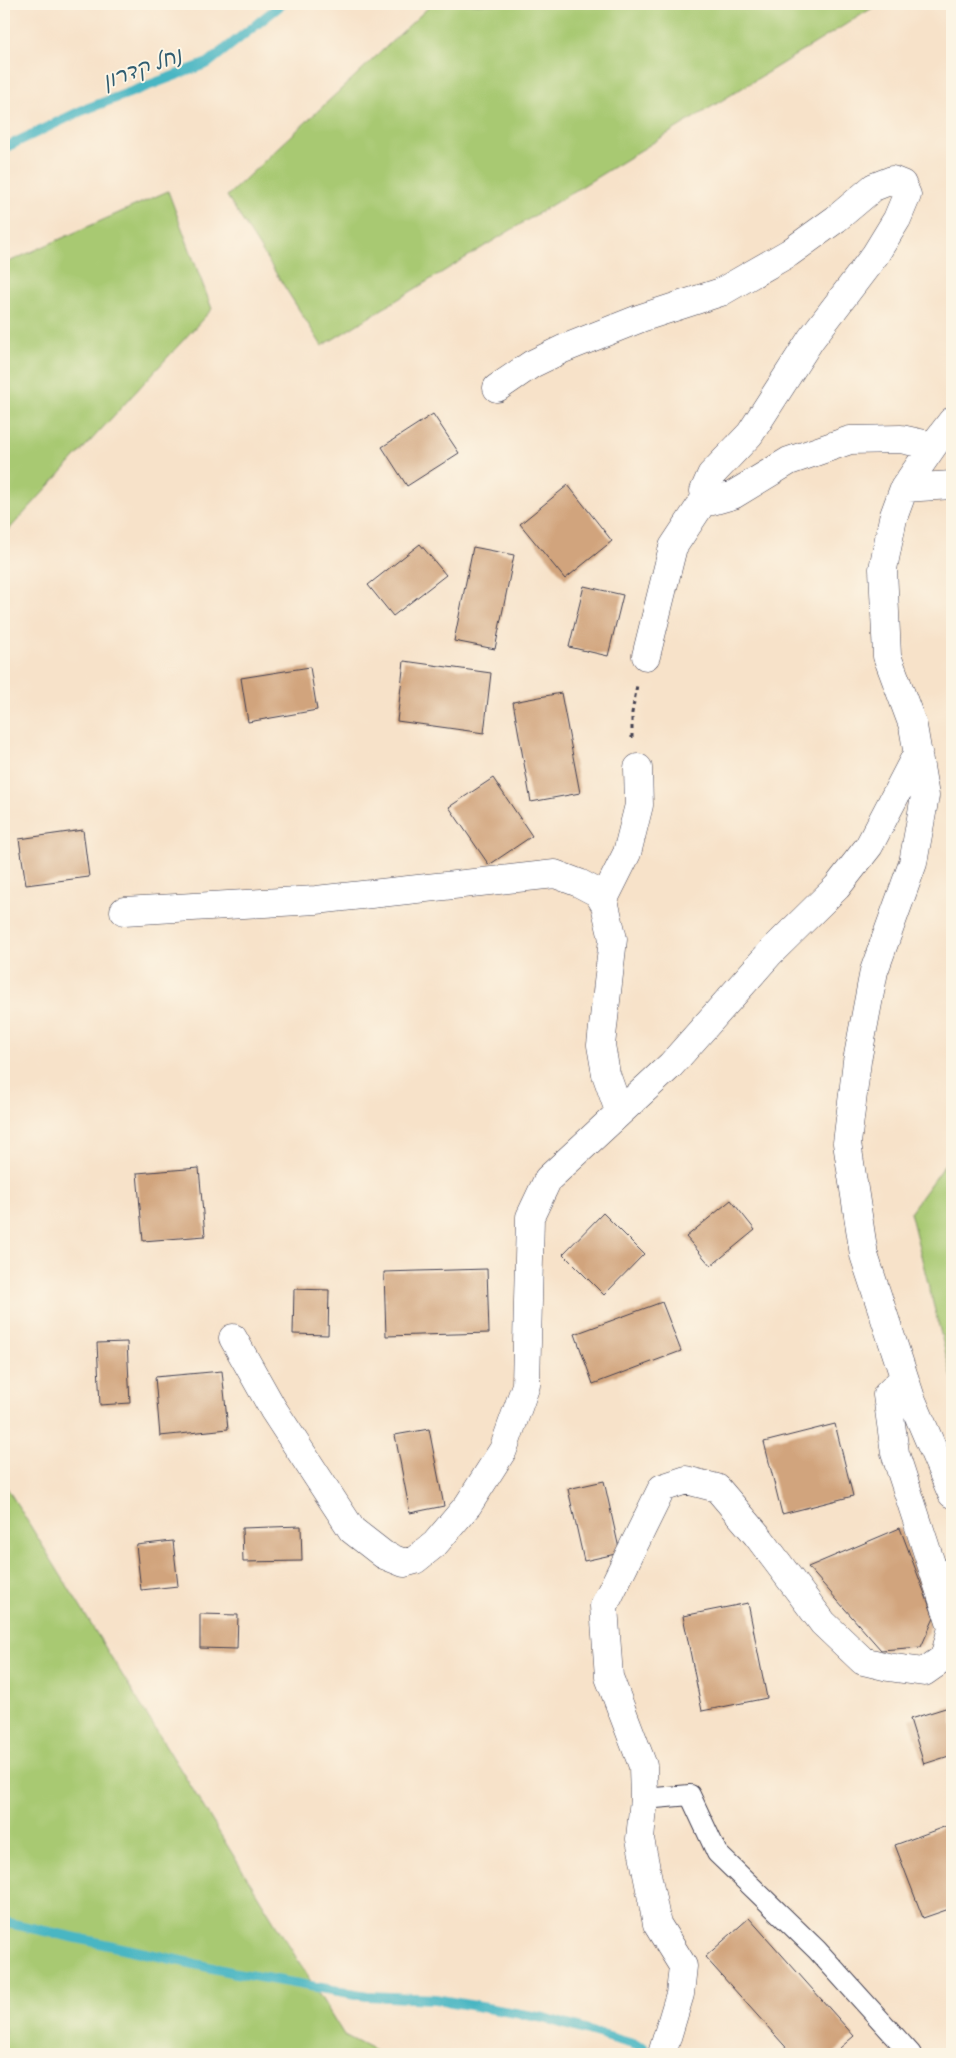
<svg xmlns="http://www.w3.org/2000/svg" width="956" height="2058" viewBox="0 0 956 2058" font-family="Caveat,'Playpen Sans Hebrew',sans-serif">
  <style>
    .green { fill: #a8c972; stroke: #657656 }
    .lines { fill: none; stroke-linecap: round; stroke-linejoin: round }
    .stream { stroke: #48b6c3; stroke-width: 10 }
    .building { fill: #d1a47d }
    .service-casing { stroke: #423f50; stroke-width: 22 }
    .minor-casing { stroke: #423f50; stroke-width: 29 }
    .path { stroke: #423f50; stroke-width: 3; stroke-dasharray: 4 4; stroke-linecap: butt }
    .service { stroke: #fff; stroke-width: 20 }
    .minor { stroke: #fff; stroke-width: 28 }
    .labels { text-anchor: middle; stroke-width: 4; stroke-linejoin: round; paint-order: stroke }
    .water-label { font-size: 21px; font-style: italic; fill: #315d71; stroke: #fcf5e5 }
  </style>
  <rect width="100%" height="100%" fill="#fcf5e5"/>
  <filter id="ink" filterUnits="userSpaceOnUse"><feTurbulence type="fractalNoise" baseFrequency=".02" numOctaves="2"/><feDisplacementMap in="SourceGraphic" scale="10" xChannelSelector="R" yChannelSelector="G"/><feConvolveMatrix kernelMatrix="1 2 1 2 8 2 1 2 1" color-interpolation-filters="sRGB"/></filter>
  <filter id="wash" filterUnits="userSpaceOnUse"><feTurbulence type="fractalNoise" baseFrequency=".0096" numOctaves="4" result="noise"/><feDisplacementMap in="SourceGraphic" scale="20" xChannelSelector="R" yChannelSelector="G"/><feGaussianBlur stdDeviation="1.12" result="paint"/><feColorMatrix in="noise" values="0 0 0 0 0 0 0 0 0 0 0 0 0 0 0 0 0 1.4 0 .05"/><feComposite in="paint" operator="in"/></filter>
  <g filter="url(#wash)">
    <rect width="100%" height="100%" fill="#f7e2c9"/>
    <path class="green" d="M432 4H879L322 346 227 196Z
      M168 191 212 309 4 535V264Z
      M952 1154V1378L910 1212Z
      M4 1483 344 2035 381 2054H4Z"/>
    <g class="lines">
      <path class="stream" d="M4 148 81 111 208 63 282 4
        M4 1922 231 1972 367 1996 435 1999 544 2018 643 2047"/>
    </g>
    <g id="blocks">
      <path class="building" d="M433 414 459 453 407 486 382 447Z
        M568 485 612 541 565 579 520 524Z
        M420 544 446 575 393 616 368 585Z
        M473 547 514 555 495 649 454 641Z
        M584 586 623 595 608 656 569 647Z
        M404 661 491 673 484 733 397 721Z
        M310 667 317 710 248 722 241 678Z
        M561 693 580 793 531 802 513 702Z
        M493 778 532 836 489 865 449 807Z
        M83 830 89 877 26 885 19 839Z
        M199 1168 205 1236 143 1241 137 1173Z
        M731 1200 755 1230 711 1266 686 1237Z
        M603 1213 644 1254 604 1295 563 1254Z
        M487 1269 489 1333 386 1336 384 1272Z
        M294 1289 329 1290 328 1335 293 1334Z
        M662 1302 681 1351 593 1384 575 1334Z
        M127 1342 130 1403 100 1405 97 1343Z
        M222 1371 228 1429 160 1436 155 1377Z
        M835 1424 853 1496 782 1514 764 1442Z
        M429 1429 444 1506 410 1513 395 1435Z
        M604 1481 620 1553 584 1561 568 1489Z
        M301 1526 302 1561 243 1562 242 1528Z
        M900 1528 934 1618 921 1647 881 1650 808 1567Z
        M173 1541 178 1586 141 1590 136 1545Z
        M748 1603 767 1698 702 1711 683 1616Z
        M200 1614 238 1615 237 1649 200 1648Z
        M952 1706V1755L924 1764 910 1719Z
        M952 1824V1908L923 1918 895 1845Z
        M749 1918 854 2036 833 2054H792L705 1957Z"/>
    </g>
  </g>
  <g filter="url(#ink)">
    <use href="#blocks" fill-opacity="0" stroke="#423f50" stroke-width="1"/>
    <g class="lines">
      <defs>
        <path id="service" d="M644 1799 690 1795 717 1853 817 1950 911 2054"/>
        <path id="minor" d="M497 388 532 364 563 349 641 318 721 292 789 253 836 219 874 187 892 180 902 184 907 195 897 219 875 255 811 339 750 434 711 475 704 491 706 497 712 501 733 495 789 461 850 440 901 439 933 446
          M952 421 933 446 904 488 893 518 883 569 887 656 913 726 925 796 913 863 874 971 857 1061 847 1143 864 1255 911 1398 952 1494
          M904 488 952 485
          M646 656 673 547 706 497
          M603 901 627 853 639 805 638 768
          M124 911 316 900 555 874 579 883 598 893 605 905 613 939 601 1045 606 1074 619 1111
          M233 1338 273 1409 352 1530 384 1555 404 1563 415 1560 435 1544 468 1505 503 1450 526 1385 530 1217 548 1179 671 1065 770 953 837 887 869 846 918 752
          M904 1378 887 1395 895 1453 952 1628
          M662 2054 680 1994 683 1966 657 1924 640 1839 644 1799 643 1766 609 1677 604 1606 662 1488 686 1480 717 1488 757 1535 823 1623 863 1661 888 1667 924 1672 944 1658 952 1628"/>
      </defs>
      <use href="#service" class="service-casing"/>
      <use href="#minor" class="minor-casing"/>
      <path class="path" d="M632 738V713L637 685"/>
      <use href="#service" class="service"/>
      <use href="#minor" class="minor"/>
    </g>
  </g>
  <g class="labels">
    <g class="water-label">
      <text transform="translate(142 68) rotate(-20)" y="7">נחל קדרון</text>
    </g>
  </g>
  <rect width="956" height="2058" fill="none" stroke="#fcf5e5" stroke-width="20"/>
</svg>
